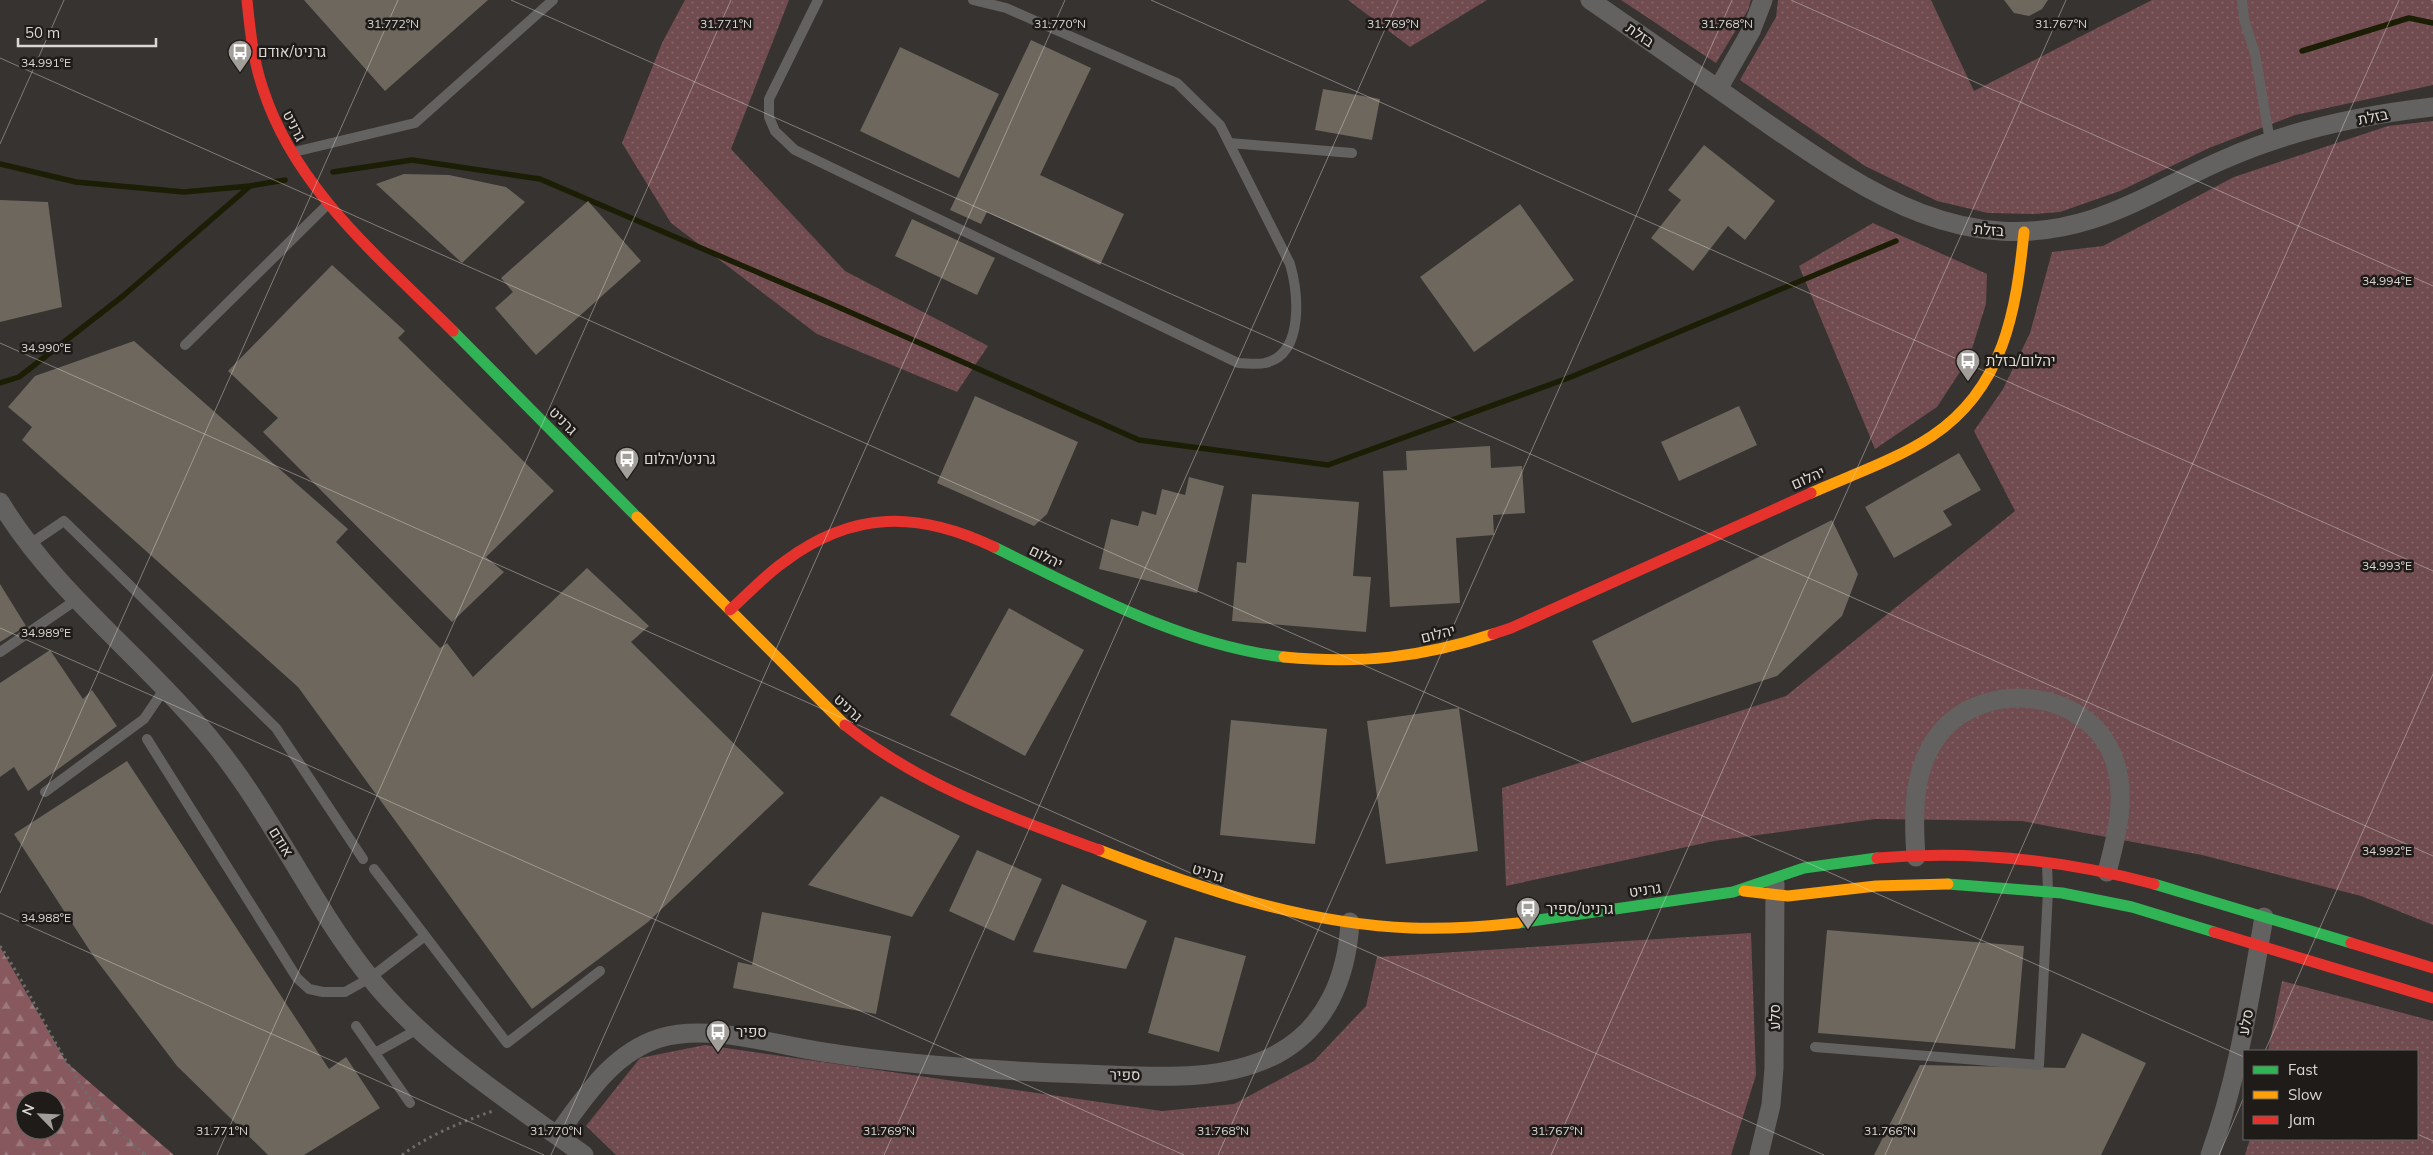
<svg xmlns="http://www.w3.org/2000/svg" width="2433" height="1155" viewBox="0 0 2433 1155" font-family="Mulish,Heebo,sans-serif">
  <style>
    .green { fill: url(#green-dots) }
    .forest { fill: url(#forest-firs); fill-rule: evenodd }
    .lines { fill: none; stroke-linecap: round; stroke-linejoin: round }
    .stream { stroke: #1b1e04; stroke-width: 5.5 }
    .building { fill: #6d675d }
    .path { stroke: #6d6c6b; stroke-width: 3; stroke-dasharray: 2.5 4; stroke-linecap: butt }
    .lane { stroke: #646261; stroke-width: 10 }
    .street { stroke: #646261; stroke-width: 19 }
    .fast { stroke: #30b455; stroke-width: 11 }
    .slow { stroke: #ff9f0a; stroke-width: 11 }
    .jam { stroke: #e5322d; stroke-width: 11 }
    .ticks { fill: none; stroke: #dbd7d3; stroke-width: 1; stroke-opacity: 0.45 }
    .labels { text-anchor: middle; stroke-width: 5; stroke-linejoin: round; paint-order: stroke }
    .street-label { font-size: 15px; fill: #dbd7d3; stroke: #1e1b18 }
    .poi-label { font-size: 15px; fill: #dbd7d3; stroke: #1e1b18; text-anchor: start }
    .ticks-label { font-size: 12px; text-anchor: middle; fill: #dbd7d3; stroke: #1e1b18; stroke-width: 5; stroke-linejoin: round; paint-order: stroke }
  </style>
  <defs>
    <pattern id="green-dots" width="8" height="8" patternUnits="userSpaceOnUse" patternTransform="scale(1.25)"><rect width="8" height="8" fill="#704b4f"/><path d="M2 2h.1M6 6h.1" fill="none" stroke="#846467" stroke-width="1.8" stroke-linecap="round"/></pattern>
    <pattern id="forest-firs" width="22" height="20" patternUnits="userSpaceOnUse" patternTransform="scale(1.25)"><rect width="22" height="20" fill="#87595f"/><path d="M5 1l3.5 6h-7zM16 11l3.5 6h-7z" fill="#9d787c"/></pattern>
  </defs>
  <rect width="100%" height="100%" fill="#373330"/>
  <path class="green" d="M685 0H789L731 149 845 271 988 346 957 392 817 334 671 223 622 143 662 43Z
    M1348 0H1487L1410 47Z
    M1621 0H1751L1748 10 1716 63Z
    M1778 0H1931L1974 91 2152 0H2433V85L2295 115 2209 148 2120 191 2060 212 2034 214 1988 213 1937 201 1865 166 1740 80 1776 17Z
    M2433 121V925L2361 896 2202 855 2022 821 1875 819 1714 841 1506 886 1502 788 1786 696 2015 511 1974 431 2003 389 2030 333 2052 252 2103 246 2234 177 2388 126Z
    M1873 223 1987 274 1986 304 1969 358 1937 407 1875 449 1799 266Z
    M1751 933 1756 1075 1731 1155H616L586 1126 640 1058 705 1045 1162 1111 1234 1104 1314 1061 1366 1006 1377 957Z
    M2282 981 2433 1021V1155H2245L2250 1139H2417V1051H2268Z"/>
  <path class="forest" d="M0 947 66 1062 174 1155H0ZM25 1100H55V1130H25Z"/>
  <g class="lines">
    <path class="stream" d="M2302 51 2409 18 2433 23
      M0 164 76 182 184 192 250 186 285 180
      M333 172 412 160 540 179 827 302 1139 440 1328 465 1571 377 1896 241
      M0 383 19 377 123 296 250 186"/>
  </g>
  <path class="building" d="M304 0H488L385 91Z
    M2004 0H2048L2042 9 2029 16 2014 13Z
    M1031 40 1091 68 1040 175 1124 214 1100 265 987 212 981 224 950 210Z
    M900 47 999 94 959 178 860 131Z
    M1323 89 1380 99 1372 140 1315 130Z
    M1704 145 1775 201 1745 240 1728 226 1693 271 1651 238 1681 200 1668 190Z
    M404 174 449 175 506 187 525 202 462 263 376 184Z
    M0 200 48 202 62 307 0 322Z
    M588 201 641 261 536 355 495 308 513 292 501 278Z
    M1520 204 1574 280 1474 352 1420 277Z
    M912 219 995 258 977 295 895 256Z
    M332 265 405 331 398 338 554 491 486 557 504 572 452 622 263 432 278 418 228 371Z
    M134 341 348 529 336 542 440 648 447 643 473 677 587 568 649 626 631 642 784 793 648 922 532 1009 298 687 22 440 32 427 8 407 35 376Z
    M975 396 1078 442 1047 514 1034 526 937 483Z
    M1739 406 1757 445 1679 481 1661 442Z
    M1490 446 1491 468 1522 466 1525 513 1493 515 1494 535 1456 538 1460 603 1390 607 1383 471 1407 470 1406 451Z
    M1959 453 1981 490 1943 511 1952 525 1894 558 1865 507Z
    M1189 477 1224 486 1197 593 1099 569 1111 519 1138 526 1142 511 1156 515 1162 489 1185 495Z
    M1252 494 1359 502 1353 576 1371 577 1366 632 1232 621 1237 562 1246 563Z
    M1832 520 1858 574 1842 616 1777 676 1632 723 1592 641Z
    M0 584 26 626 0 642Z
    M1009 608 1084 650 1025 756 950 715Z
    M50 650 83 699 92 690 117 726 28 791 14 767 0 777V683Z
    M1459 708 1478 851 1386 864 1367 721Z
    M1231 720 1327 729 1315 844 1220 835Z
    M127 761 329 1069 346 1057 380 1108 304 1155H268L177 1066 94 957 14 834Z
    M881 796 960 836 912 917 808 885Z
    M977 850 1042 879 1014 941 949 911Z
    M1062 884 1147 921 1126 969 1033 952Z
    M762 912 891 936 876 1014 733 988 738 962 752 965Z
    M1827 930 2024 946 2015 1049 1818 1033Z
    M1175 937 1246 956 1219 1052 1148 1033Z
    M2082 1033 2146 1063 2101 1155H1874L1920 1065 2065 1068Z"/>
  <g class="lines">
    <path class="path" d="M0 946C47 1015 75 1105 146 1155
      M402 1155C429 1135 461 1122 493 1111"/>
    <path class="lane" d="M818 0 769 99V117L775 131 795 150 1238 363C1246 363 1257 365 1265 363 1305 354 1298 292 1290 264L1220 125 1177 83 1006 8 973 0
      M2242 0 2244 19 2255 54 2270 141
      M1229 143 1352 153
      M294 152 415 123 553 0
      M185 345 327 205
      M30 544 64 521 276 728 363 859
      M0 652 76 600
      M147 739 297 978 309 989 323 992H345L370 978 425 936
      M45 792 144 719 165 688
      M374 869 507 1043 600 971
      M356 1026 410 1103
      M1815 1047 2039 1065 2048 891 2047 864
      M375 1053 418 1029"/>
    <path class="street" d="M1590 0C1645 38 1700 76 1755 115 1860 187 1959 262 2093 219 2139 204 2180 178 2225 159 2290 130 2362 115 2433 107
      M1718 89 1751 31 1763 0
      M0 502C55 593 142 656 209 737 269 809 307 896 364 970 422 1046 507 1099 584 1155
      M1916 857C1913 814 1912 768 1940 733 1985 678 2089 689 2114 759 2127 796 2117 835 2107 872
      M557 1135C585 1097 612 1053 660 1038 711 1023 778 1046 830 1053 914 1066 999 1071 1085 1074 1147 1076 1220 1084 1277 1054 1327 1027 1347 976 1350 922
      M1759 1155 1771 1105 1774 1068 1775 883
      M2210 1155C2238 1078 2250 997 2264 917"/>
    <path class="fast" d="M453 331 637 517
      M994 547C1086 592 1181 645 1284 657
      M1948 884 2062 893 2132 907 2214 932
      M2154 884 2351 943
      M1518 923 1733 892 1804 868 1877 858"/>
    <path class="slow" d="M1811 493C1851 475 1896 460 1932 436 2004 388 2016 311 2024 232
      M637 517 845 725
      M1284 657C1361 664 1420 658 1493 634
      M1099 850C1199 888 1304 924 1411 928 1447 929 1482 927 1518 923
      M1744 891 1788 896 1876 886 1948 884"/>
    <path class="jam" d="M247 0C250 30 253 60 263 89 295 189 381 259 453 331
      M730 610C748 594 764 576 784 562 853 510 918 511 994 547
      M1493 634 1511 628 1811 493
      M845 725C920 786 1010 817 1099 850
      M1877 858C1970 850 2064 860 2154 884
      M2214 932 2433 998
      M2351 943 2433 968"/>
  </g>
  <path class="ticks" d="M511 0 2433 856M1151 0 2433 571M1791 0 2433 286M2431 0 2433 1M0 58 2244 1057M0 144 64 0M0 343 1824 1155M0 628 1184 1155M0 893 398 0M0 913 544 1155M2265 1051 2433 674M2417 1134 2433 1141M217 1155 731 0M551 1155 1065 0M884 1155 1398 0M1218 1155 1732 0M1551 1155 2066 0M1885 1155 2399 0M2219 1155 2244 1097"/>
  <defs>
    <symbol id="bus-pin" viewBox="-11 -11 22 30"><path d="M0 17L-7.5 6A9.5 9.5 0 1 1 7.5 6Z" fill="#a29e9a" stroke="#1e1b18"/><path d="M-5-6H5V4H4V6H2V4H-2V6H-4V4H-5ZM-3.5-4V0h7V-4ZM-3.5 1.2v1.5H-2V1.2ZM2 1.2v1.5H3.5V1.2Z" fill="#fff"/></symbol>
  </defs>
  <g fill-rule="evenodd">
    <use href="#bus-pin" x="226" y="38" width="28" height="38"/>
    <use href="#bus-pin" x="1954" y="347" width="28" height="38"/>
    <use href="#bus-pin" x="613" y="445" width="28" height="38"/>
    <use href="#bus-pin" x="1514" y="895" width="28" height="38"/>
    <use href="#bus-pin" x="704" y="1018" width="28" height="38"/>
  </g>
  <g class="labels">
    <g class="street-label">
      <text transform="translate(1640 35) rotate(35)" y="5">בזלת</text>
      <text transform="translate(2373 117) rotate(-11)" y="5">בזלת</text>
      <text transform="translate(294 126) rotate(63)" y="5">גרניט</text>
      <text transform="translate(1989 230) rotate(5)" y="5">בזלת</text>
      <text transform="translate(563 421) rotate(45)" y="5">גרניט</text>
      <text transform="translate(1808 478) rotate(-24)" y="5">יהלום</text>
      <text transform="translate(1046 557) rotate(26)" y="5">יהלום</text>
      <text transform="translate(1438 634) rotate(-14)" y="5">יהלום</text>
      <text transform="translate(848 708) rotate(43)" y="5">גרניט</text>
      <text transform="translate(281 842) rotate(58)" y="5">אודם</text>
      <text transform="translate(1208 873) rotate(18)" y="5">גרניט</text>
      <text transform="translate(1645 890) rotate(-8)" y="5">גרניט</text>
      <text transform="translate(1775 1017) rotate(-90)" y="5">סלע</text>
      <text transform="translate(2246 1022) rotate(-78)" y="5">סלע</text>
      <text transform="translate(1125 1075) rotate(1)" y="5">ספיר</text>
    </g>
    <g class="poi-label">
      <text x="258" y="57">גרניט/אודם</text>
      <text x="1986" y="366">יהלום/בזלת</text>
      <text x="644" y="464">גרניט/יהלום</text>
      <text x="1546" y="914">גרניט/ספיר</text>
      <text x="736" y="1037">ספיר</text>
    </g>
  </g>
  <g class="ticks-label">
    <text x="393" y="28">31.772°N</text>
    <text x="726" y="28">31.771°N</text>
    <text x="1060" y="28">31.770°N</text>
    <text x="1393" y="28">31.769°N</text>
    <text x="1727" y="28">31.768°N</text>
    <text x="2061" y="28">31.767°N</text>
    <text x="46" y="67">34.991°E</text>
    <text x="2387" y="285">34.994°E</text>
    <text x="46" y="352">34.990°E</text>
    <text x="2387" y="570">34.993°E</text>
    <text x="46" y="637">34.989°E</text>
    <text x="2387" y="855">34.992°E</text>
    <text x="46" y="922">34.988°E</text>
    <text x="222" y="1135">31.771°N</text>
    <text x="556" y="1135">31.770°N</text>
    <text x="889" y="1135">31.769°N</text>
    <text x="1223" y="1135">31.768°N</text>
    <text x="1557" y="1135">31.767°N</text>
    <text x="1890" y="1135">31.766°N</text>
  </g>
  <rect x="2243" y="1050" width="175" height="90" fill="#1e1b18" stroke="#6a6663"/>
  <rect x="2253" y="1066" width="25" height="8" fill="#30b455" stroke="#6a6663"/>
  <text x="2288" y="1075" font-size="15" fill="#dbd7d3">Fast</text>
  <rect x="2253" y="1091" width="25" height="8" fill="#ff9f0a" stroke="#6a6663"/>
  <text x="2288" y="1100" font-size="15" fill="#dbd7d3">Slow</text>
  <rect x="2253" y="1116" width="25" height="8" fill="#e5322d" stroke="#6a6663"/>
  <text x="2288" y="1125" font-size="15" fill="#dbd7d3">Jam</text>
  <g transform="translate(40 1115) rotate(294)"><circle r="24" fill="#1e1b18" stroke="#6a6663"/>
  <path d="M0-4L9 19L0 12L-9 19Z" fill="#a29e9a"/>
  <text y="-8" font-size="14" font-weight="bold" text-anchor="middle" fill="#dbd7d3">N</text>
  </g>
  <path d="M18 38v8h138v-8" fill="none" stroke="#dbd7d3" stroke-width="2.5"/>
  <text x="25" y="38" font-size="15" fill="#dbd7d3" stroke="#1e1b18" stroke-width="4" paint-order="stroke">50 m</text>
</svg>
